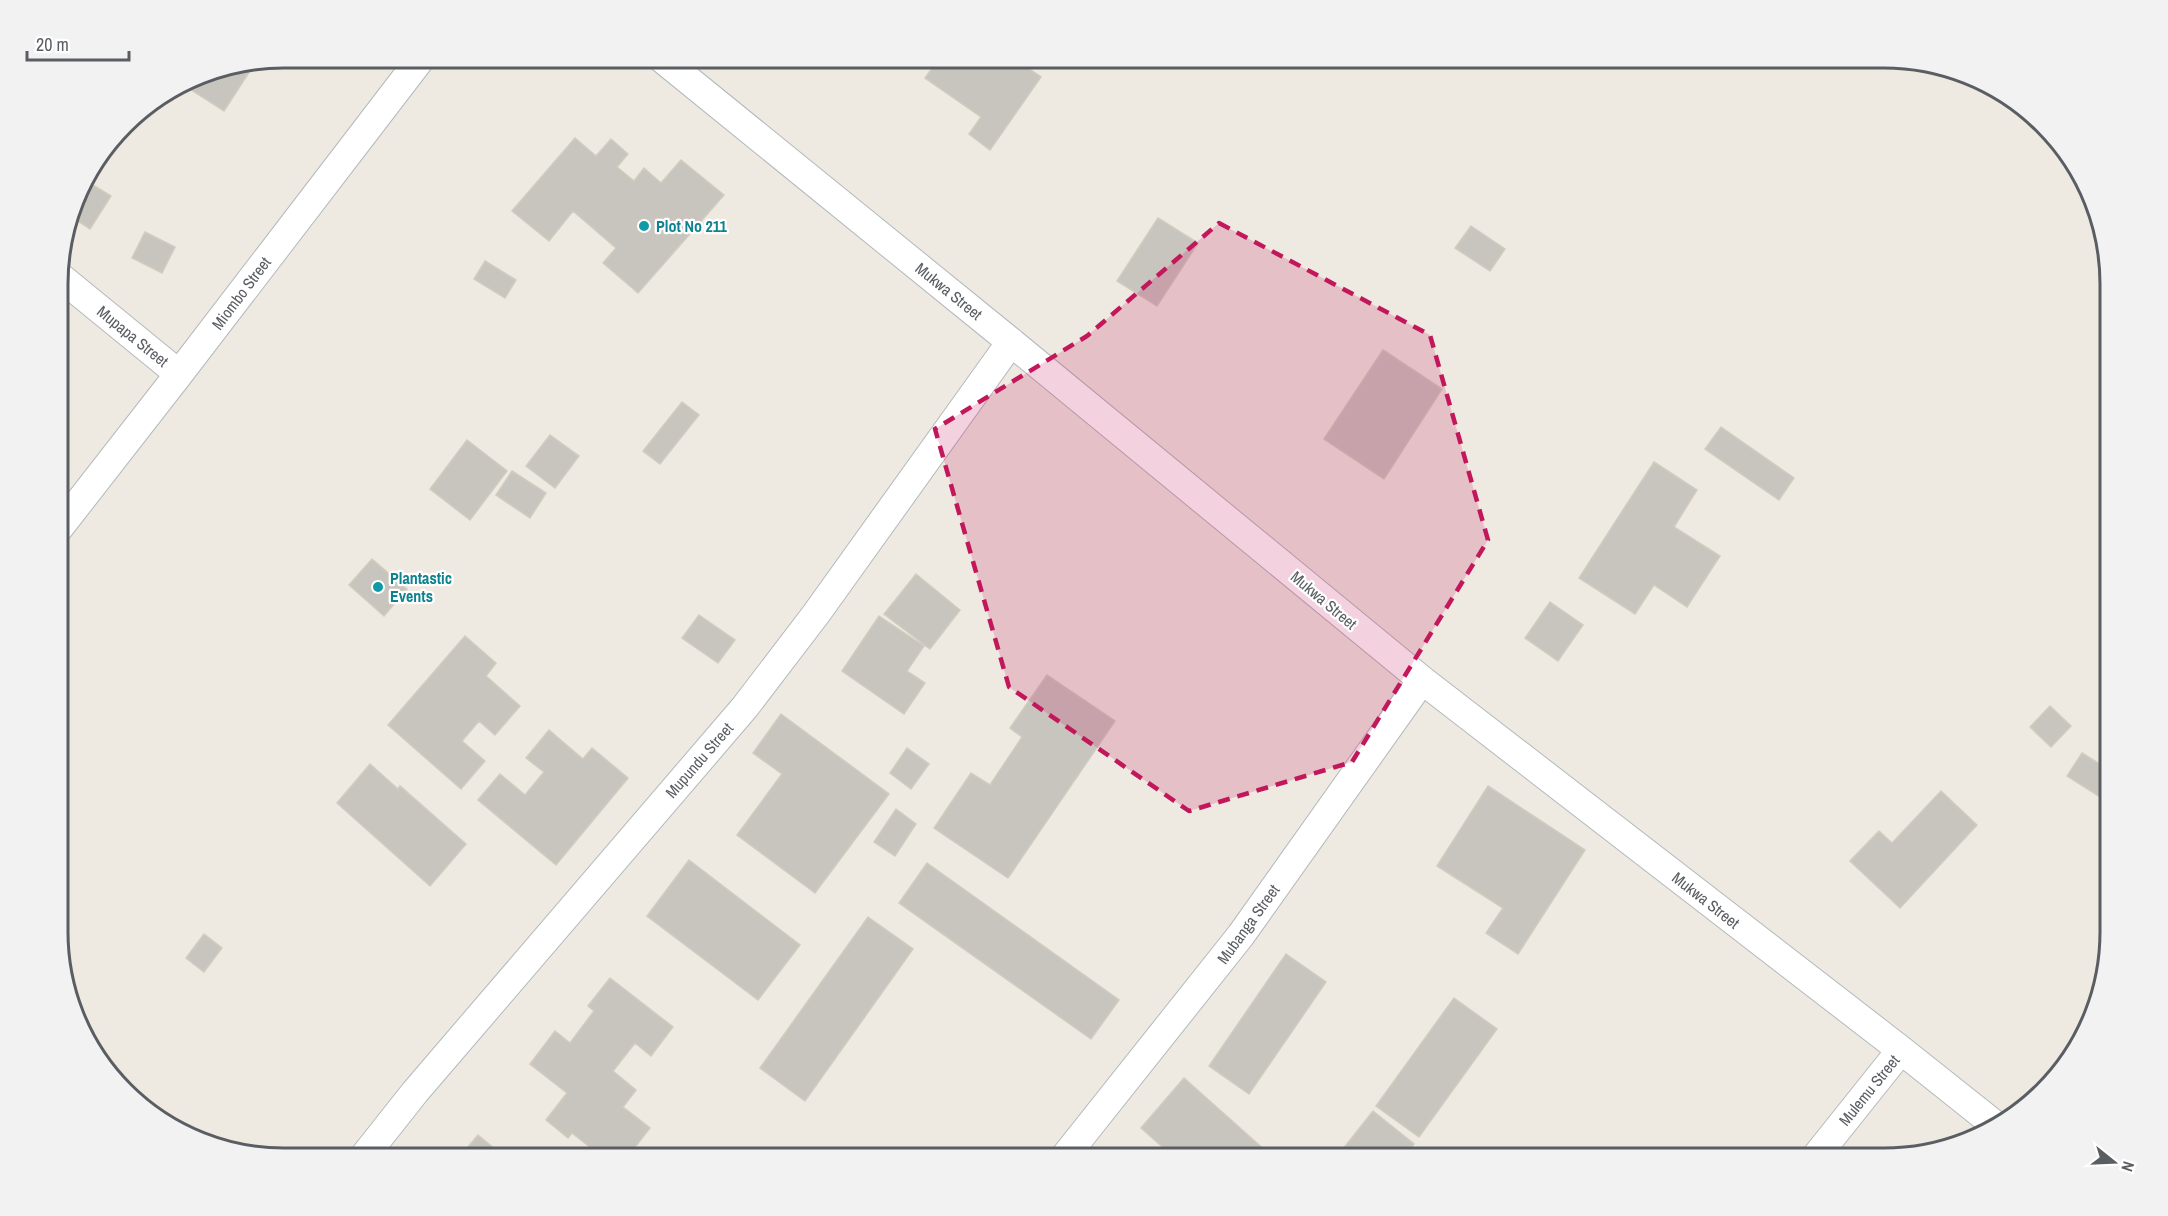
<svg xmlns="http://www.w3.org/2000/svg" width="2168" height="1216" viewBox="0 0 2168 1216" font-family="'Archivo Narrow',sans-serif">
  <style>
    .building { fill: #c8c5be; stroke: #d2cbbf; stroke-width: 1.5 }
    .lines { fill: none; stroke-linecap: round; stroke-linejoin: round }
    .street-casing { stroke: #b4b8bd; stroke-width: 30 }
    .street { stroke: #fff; stroke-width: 28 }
    .marked { fill: #c2185b; fill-opacity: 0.2; stroke: #c2185b; stroke-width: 4.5; stroke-dasharray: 12 8; stroke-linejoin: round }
    .culture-dot { fill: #0f9aa8; stroke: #fff; stroke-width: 2 }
    .labels { text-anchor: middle; stroke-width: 4.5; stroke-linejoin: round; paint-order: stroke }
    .culture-label { font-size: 16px; font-weight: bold; fill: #0d838f; stroke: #fff; text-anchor: start }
    .street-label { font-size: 16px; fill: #5a5e63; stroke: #fff }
    .rim { fill: none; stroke: #5a5e63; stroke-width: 3 }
  </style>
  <rect width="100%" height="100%" fill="#eeeae1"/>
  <path class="building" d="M940 57H1012L1041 77 990 150 969 134 981 117 925 78Z
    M255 63 224 111 182 84 197 74Z
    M575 138 596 156 611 139 628 154 617 167 634 181 644 168 661 183 681 160 724 195 638 293 603 263 616 248 573 211 549 241 512 211Z
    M83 179 111 196 90 229 70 216Z
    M1158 218 1198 243 1157 306 1117 281Z
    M1471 226 1505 249 1490 271 1455 248Z
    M145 232 175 247 162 273 132 258Z
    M485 261 516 280 505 298 474 279Z
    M1383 350 1442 389 1384 479 1324 439Z
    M682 402 699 415 660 464 643 451Z
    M1721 427 1794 478 1779 500 1705 449Z
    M550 435 579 456 555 488 526 466Z
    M467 440 507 471 470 520 430 489Z
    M1654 462 1697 490 1674 527 1720 556 1687 607 1654 585 1635 614 1579 578Z
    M512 471 546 493 530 518 496 495Z
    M372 559 407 589 384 616 349 585Z
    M916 574 960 610 930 649 884 614Z
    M1550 602 1583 625 1558 661 1525 638Z
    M699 615 735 640 718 663 682 638Z
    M879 616 924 646 907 671 925 683 904 714 842 671Z
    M465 636 496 663 486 676 520 706 495 735 479 721 462 741 485 761 461 789 388 725Z
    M1047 675 1115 721 1008 878 934 828 971 773 990 785 1022 737 1010 728Z
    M2050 706 2071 726 2051 747 2030 727Z
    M781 714 889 794 815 893 737 835 782 774 753 753Z
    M549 730 583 759 592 748 628 778 556 865 478 800 500 774 525 795 544 772 526 758Z
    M907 748 929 764 911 789 890 773Z
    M2082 753 2111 771V804L2067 776Z
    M370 764 398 789 400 786 466 844 430 886 337 803Z
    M1488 786 1585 850 1518 954 1486 933 1503 908 1437 866Z
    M1941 791 1977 825 1900 908 1850 861 1879 831 1892 843Z
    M896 809 916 824 895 856 874 842Z
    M689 860 800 945 758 1000 647 916Z
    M927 863 1119 1000 1091 1039 899 903Z
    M868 917 913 949 805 1101 760 1068Z
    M204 934 222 948 204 972 186 958Z
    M1286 954 1326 982 1249 1094 1209 1066Z
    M610 978 673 1027 651 1056 635 1043 613 1071 636 1090 623 1107 650 1128 626 1159H605L572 1133 568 1138 546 1120 567 1093 530 1064 555 1031 570 1043 594 1011 588 1006Z
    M1454 998 1497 1029 1419 1137 1376 1106Z
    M1184 1078 1267 1152 1261 1159H1176L1141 1128Z
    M1373 1111 1414 1144 1403 1159H1335Z
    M478 1135 507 1159H458Z"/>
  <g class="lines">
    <defs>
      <path id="street" d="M660 57 1011 342 1422 680 1901 1050 1999 1128
        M59 276 179 374
        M59 528 179 374 422 57
        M362 1159 415 1092 745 707 816 614 1011 342
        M1063 1159 1241 935 1422 680
        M1814 1159 1901 1050"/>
    </defs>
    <use href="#street" class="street-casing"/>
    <use href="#street" class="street"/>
  </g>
  <path class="marked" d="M1219 223 1430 335 1488 540 1352 762 1189 811 1009 687 935 429 1087 336Z"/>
  <g class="culture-dot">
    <circle cx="644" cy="226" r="6"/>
    <circle cx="378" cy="587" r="6"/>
  </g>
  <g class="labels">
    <g class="culture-label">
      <text x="656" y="232">Plot No 211</text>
      <text x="390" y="584">Plantastic<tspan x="390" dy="18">Events</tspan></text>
    </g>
    <g class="street-label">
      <text transform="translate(949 291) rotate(39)" y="6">Mukwa Street</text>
      <text transform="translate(241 293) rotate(-53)" y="6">Miombo Street</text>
      <text transform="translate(133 336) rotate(39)" y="6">Mupapa Street</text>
      <text transform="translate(1324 600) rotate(40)" y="6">Mukwa Street</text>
      <text transform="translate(699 760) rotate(-49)" y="6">Mupundu Street</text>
      <text transform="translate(1706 900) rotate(38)" y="6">Mukwa Street</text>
      <text transform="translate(1248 924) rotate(-54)" y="6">Mubanga Street</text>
      <text transform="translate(1869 1090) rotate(-51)" y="6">Mulemu Street</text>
    </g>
  </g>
  <path d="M0 0H2168V1216H0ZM284 68H1884A216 216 0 0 1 2100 284V932A216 216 0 0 1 1884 1148H284A216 216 0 0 1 68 932V284A216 216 0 0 1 284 68Z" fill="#f2f2f3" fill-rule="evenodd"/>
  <path class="rim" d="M284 68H1884A216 216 0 0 1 2100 284V932A216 216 0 0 1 1884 1148H284A216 216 0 0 1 68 932V284A216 216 0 0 1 284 68Z"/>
  <g transform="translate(2114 1162) rotate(108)" stroke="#ffffff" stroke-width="4.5" paint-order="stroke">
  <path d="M0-4.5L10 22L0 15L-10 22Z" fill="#5a5e63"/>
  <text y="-9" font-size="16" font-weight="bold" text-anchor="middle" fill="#5a5e63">N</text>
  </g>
  <path d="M27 51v9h102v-9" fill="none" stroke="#5a5e63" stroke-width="3"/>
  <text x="36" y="51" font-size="18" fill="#5a5e63" stroke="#ffffff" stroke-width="4.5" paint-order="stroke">20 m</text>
</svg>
